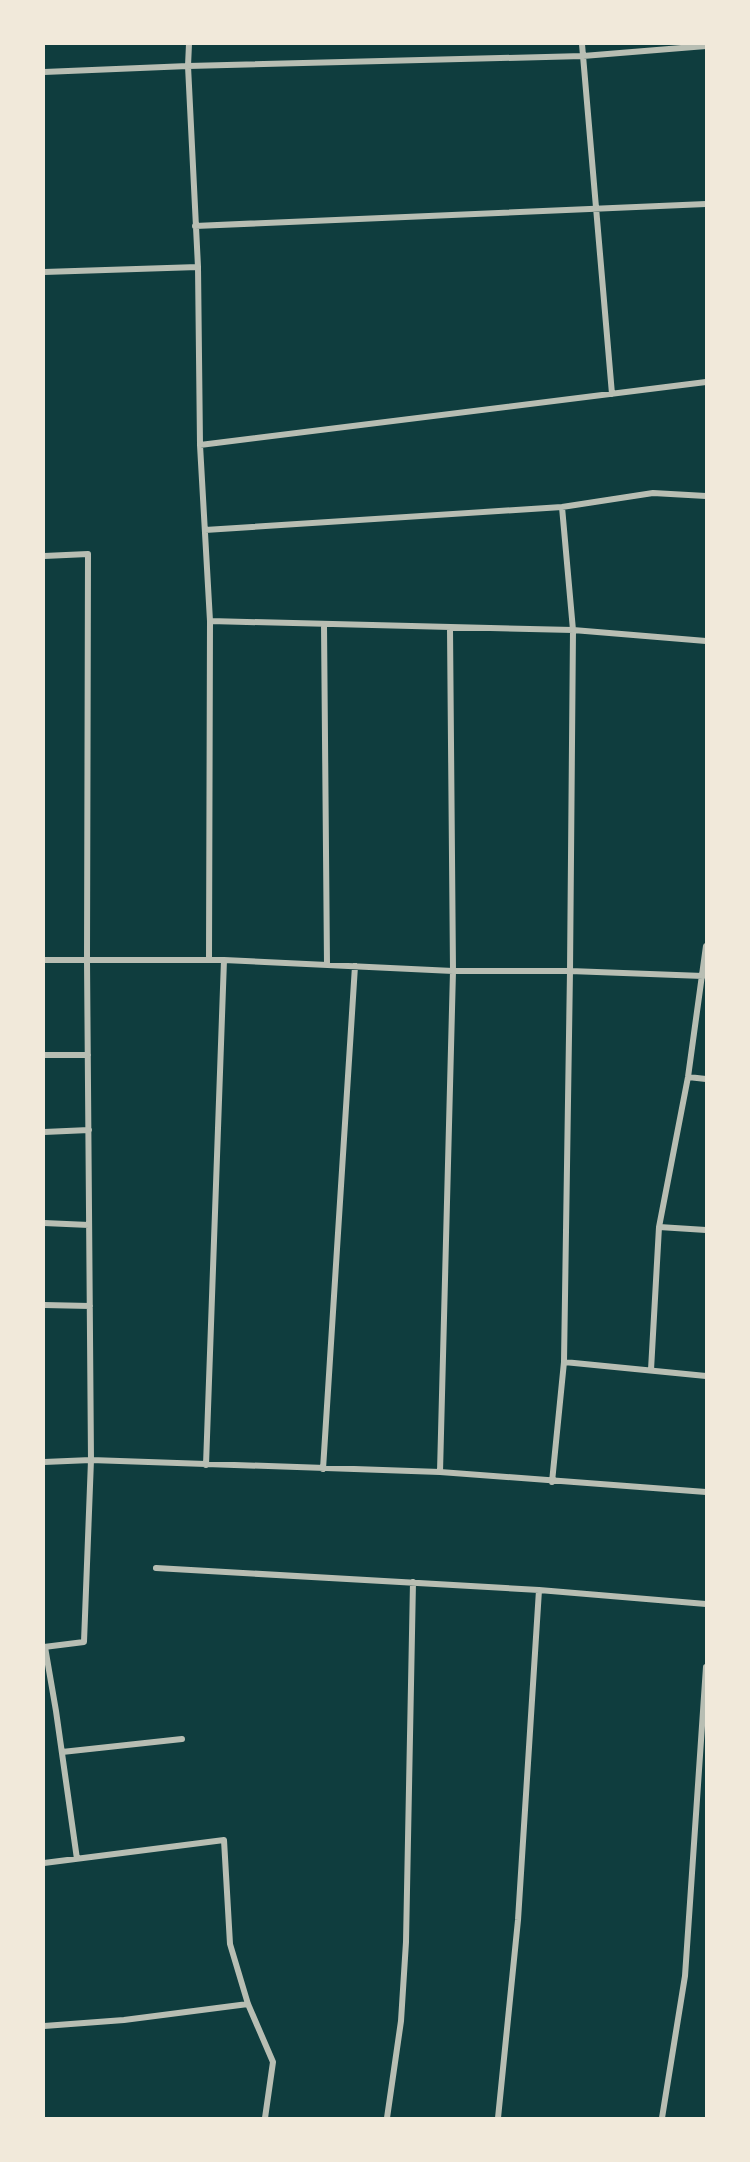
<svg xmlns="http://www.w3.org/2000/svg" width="750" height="2162" viewBox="0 0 750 2162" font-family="Signika,sans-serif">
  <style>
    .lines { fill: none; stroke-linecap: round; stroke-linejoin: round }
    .minor { stroke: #b8beb3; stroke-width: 6 }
  </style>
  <rect width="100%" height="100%" fill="#0f3d3e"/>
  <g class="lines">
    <path class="minor" d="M189 44 188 66 198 267 200 445 210 621 209 960
      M582 44 612 394
      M44 72 188 66 583 56 706 46
      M195 226 706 204
      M44 272 198 267
      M200 445 706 382
      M205 530 562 507 653 493 706 496
      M44 556 88 554 87 960 91 1460 84 1642 44 1647
      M210 621 573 630 706 641
      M324 625 327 964
      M44 960H224L453 971H570L703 976
      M44 1055H88
      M688 1077 706 1079
      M44 1132 89 1130
      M44 1223 89 1225
      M659 1227 706 1230
      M44 1305 90 1306
      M564 1362 706 1376
      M651 1370 659 1227 688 1077 706 946
      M44 1462 91 1460 440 1472 706 1492
      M206 1465 224 960
      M323 1469 355 966
      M440 1472 453 971 450 629
      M552 1482 564 1362 570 971 573 630 562 507
      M156 1568 539 1590 706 1604
      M45 1647 56 1711 77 1859
      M62 1752 182 1739
      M44 1863 224 1840 230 1944 248 2004 273 2062 265 2118
      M44 2026 124 2020 248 2004
      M387 2118 401 2021 406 1942 413 1582
      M498 2118 518 1920 539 1590
      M662 2118 685 1976 706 1667"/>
  </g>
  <rect width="750" height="2162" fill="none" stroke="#f1e9da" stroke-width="90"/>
</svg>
